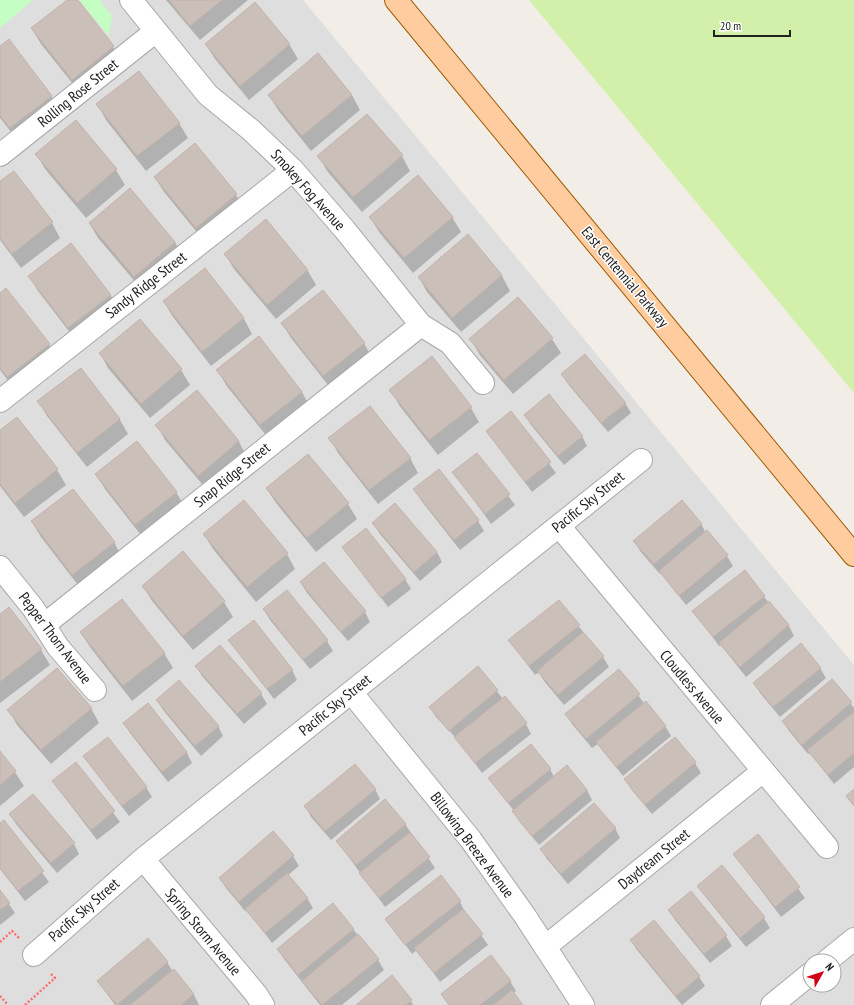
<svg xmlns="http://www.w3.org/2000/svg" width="854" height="1005" viewBox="0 0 854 1005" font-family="'PT Sans Narrow',sans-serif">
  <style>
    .residential { fill: #dfdede; fill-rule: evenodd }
    .grass { fill: #d3f0aa }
    .park { fill: #c4fec3 }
    .shadow { fill: #0003 }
    .building { fill: #cbbfba; stroke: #c5b2a8 }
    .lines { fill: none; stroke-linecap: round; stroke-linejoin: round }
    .minor-casing { stroke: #a8a8a8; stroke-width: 24 }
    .major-casing { stroke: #9f5a00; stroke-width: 24 }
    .path { stroke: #ff6c6c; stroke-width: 2.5; stroke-dasharray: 2 2; stroke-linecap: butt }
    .minor { stroke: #fff; stroke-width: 22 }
    .major { stroke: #ffcca0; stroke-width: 22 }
    .labels { text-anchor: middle; stroke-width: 3; stroke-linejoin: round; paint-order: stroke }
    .street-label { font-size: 15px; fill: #212121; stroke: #fff }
  </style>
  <rect width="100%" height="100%" fill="#f2eee7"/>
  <path class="residential" d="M0 0H303L854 665V1005H0ZM810 961H834V985H810Z"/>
  <path class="grass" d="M529 0H854V393Z"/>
  <path class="park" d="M0 0H33L0 28Z
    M79 0H100L112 16 109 36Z"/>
  <path class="shadow" d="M69 0H76L113 47 122 62 81 94 41 44 32 29Z
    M166 0H248L200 40Z
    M206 44H289L298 59 249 100 215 59Z
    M0 48 51 96 60 111 19 142 0 118Z
    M318 55 352 95 360 110 311 151 278 110 269 95Z
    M98 105 179 123 188 138 146 171 106 120Z
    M76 121 116 170 125 185 86 218 45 169 37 154Z
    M195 145 236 195 245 210 205 242 164 192 155 177Z
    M319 156H402L410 171 362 212 327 171Z
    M13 172 52 223 60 238 21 268 0 240V182Z
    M370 217H452L461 232 413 273 379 232Z
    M266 220 308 271 316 285 276 319 234 269 225 254Z
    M90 224 175 242 183 257 143 291 98 238Z
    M468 236 502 276 510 291 461 332 427 292 419 277Z
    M71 244 111 296 119 311 78 343 38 291 29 276Z
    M205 270 244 319 252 334 211 366 173 317 164 302Z
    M6 290 49 345 57 360 16 391 0 370V294Z
    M140 320 181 370 190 385 150 418 108 368 100 353Z
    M282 323 364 343 372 358 332 390 291 338Z
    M259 338 302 392 310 407 269 439 226 385 218 370Z
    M471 339H552L561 353 513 394 479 354Z
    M80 369 120 420 128 434 87 467 47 416 39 401Z
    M562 374 625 403 631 413 608 432 568 384Z
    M391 390 471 408 479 422 438 455 399 405Z
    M197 392 239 442 247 457 207 490 165 440 157 425Z
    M511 412 556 473 532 492 487 431Z
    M525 415 582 436 587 446 564 465 531 425Z
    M17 418 57 470 66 485 24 517 0 486V431Z
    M330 438 410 458 418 473 378 504 338 453Z
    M477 454 515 505 491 524 454 472Z
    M308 455 348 504 357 519 316 552 276 503 267 489Z
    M438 471 478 521 484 531 460 550 420 499 415 489Z
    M96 474 176 492 185 507 144 539 105 489Z
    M32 522 114 542 122 557 81 589 41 537Z
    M374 523 437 552 442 562 420 581 379 533Z
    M701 524 706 533 727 556 733 566 686 605 661 573 660 574 640 551 635 541Z
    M204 534 287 554 295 569 256 602 213 549Z
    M343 547 405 579 411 589 388 607Z
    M301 583 365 612 370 622 348 641 307 593Z
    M143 586 224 602 233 617 193 650 152 601Z
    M764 597 789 626 794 636 746 677 721 645 719 646 694 611Z
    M559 601 603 657 609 667 564 705 544 681 539 672 535 675 510 641Z
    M264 610 327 641 333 651 310 669 270 620Z
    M0 615 41 650 50 665 0 703Z
    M81 633 164 653 173 668 132 701 90 647Z
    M229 640 292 670 297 680 274 699Z
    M197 666 261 694 267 704 244 724 202 676Z
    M478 667 503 699 526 724 531 734 482 773 457 739 436 717 430 707Z
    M820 668 826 678 780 717 760 693 754 683Z
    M619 671 644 703 665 726 671 736 623 776 598 744 592 748 572 724 567 714Z
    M832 680 854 708V767L834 784 810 753 808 754 789 731 783 721Z
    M157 700 218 726 223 736 201 756 163 710Z
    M148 704 187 753 192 763 168 782 130 733 124 723Z
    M91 708 99 723 51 764 17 725 9 710Z
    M0 753 15 772 24 786 0 806Z
    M84 757 146 787 152 797 129 816Z
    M76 763 120 822 97 840 53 782Z
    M695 763 701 773 652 814 631 789 625 779Z
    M550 769 554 777 587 790 592 800 539 845 519 821 514 811 489 778Z
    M375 789 380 799 331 840 311 817 306 807Z
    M10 814 74 844 79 854 57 873 16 824Z
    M4 821 49 882 25 901 0 869V824Z
    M405 824 435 868 385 907 337 841Z
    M615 828 620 838 568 884 547 859 541 849Z
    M758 835 805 898 781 917 734 854Z
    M293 856 299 866 287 876 307 898 313 908 272 943 247 910 245 911 226 888 220 878Z
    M722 867 764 918 770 928 746 947 705 896 699 886Z
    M0 891 15 913 0 925Z
    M691 893 726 936 732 946 710 963 675 920 669 910Z
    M460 902 465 912 488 945 440 982 417 950 412 954 387 919Z
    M353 929 378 960 384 970 342 1005H320L284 959 278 949Z
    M631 940 699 977 705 986 682 1005 637 950Z
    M167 962 173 972 174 971 194 995 199 1005H115L98 981Z
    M510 981 516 991 513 993 522 1005H449L442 994Z
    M411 1001 413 1005H357Z"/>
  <path class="building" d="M67 0H78L114 46 72 80 31 28Z
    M169 0H222L190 26Z
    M255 2 290 44 240 86 205 44Z
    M9 39 52 96 10 128 0 116V46Z
    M318 53 352 95 302 136 268 95Z
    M139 71 180 123 137 156 96 104Z
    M367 114 403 155 353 197 317 156Z
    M76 120 117 169 77 203 35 154Z
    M195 143 237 194 196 228 154 177Z
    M14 171 53 222 12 254 0 238V181Z
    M418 175 453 217 404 258 369 217Z
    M130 188 175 242 134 277 89 223Z
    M266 219 308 270 267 305 224 254Z
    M468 234 502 275 452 318 418 277Z
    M71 243 111 295 68 328 28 276Z
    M205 268 244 318 202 352 163 301Z
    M6 288 50 344 7 377 0 368V293Z
    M323 290 365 343 323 376 281 323Z
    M518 297 553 338 504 380 469 339Z
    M140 319 182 369 141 404 99 353Z
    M259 336 302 392 260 425 216 370Z
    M585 354 626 403 601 423 561 374Z
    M432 356 472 407 429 440 389 390Z
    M81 368 120 419 77 453 37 401Z
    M197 390 239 441 198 476 155 425Z
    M549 394 583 436 558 456 524 415Z
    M370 406 411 458 369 490 328 438Z
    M511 411 551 462 525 482 486 431Z
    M17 417 58 469 15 503 0 484V430Z
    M137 441 177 492 135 525 95 474Z
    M477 453 510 494 485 514 452 472Z
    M308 454 349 503 307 538 266 488Z
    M439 469 479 520 454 540 413 489Z
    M73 489 115 542 72 575 31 521Z
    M244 500 288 553 247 587 203 534Z
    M682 500 702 524 654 564 633 541Z
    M395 503 437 552 414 572 372 523Z
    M366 528 406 579 381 598 342 547Z
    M707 530 728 555 679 596 659 571Z
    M183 551 225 601 183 636 142 586Z
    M324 562 366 611 341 632 300 582Z
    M745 570 765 596 713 637 692 611Z
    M287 590 328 640 303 660 263 609Z
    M122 599 165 653 123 686 80 632Z
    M559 600 580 625 529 666 508 640Z
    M769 601 789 625 740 667 719 643Z
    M9 607 42 649 0 682V614Z
    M254 620 293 670 267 689 228 640Z
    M583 632 604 656 558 695 537 671Z
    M801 643 821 668 773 707 753 683Z
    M220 645 262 693 237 714 195 666Z
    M478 666 498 690 449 731 429 707Z
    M57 668 92 708 41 750 7 710Z
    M619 669 640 694 586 739 565 714Z
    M832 679 852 702 802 745 782 721Z
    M179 680 219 726 195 746 156 700Z
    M505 696 527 723 475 763 454 737Z
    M646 701 666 726 616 767 596 742Z
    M148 703 187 752 162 772 123 723Z
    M854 712V753L828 775 807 750Z
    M108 737 147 787 122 806 83 756Z
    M675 737 696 762 645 805 624 779Z
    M531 744 551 769 508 803 488 778Z
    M0 751 16 771 0 785Z
    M76 762 115 811 91 830 52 781Z
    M355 764 376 789 325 831 304 806Z
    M567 765 587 790 532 836 512 811Z
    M854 789V806L846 796Z
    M33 794 75 843 51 863 9 814Z
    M385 799 406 824 356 865 336 841Z
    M594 803 616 828 561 874 540 849Z
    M4 820 44 871 18 891 0 868V823Z
    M273 831 294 855 239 902 219 878Z
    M410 832 430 857 379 898 359 873Z
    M758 834 800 887 775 907 733 854Z
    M722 865 765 917 740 938 697 886Z
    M287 873 308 898 265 933 245 909Z
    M441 875 461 901 405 945 385 919Z
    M0 890 10 903 0 910Z
    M691 891 727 935 704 954 668 910Z
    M333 903 354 929 298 975 277 949Z
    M463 909 483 934 434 973 414 948Z
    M654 920 700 976 676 996 630 940Z
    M358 934 379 959 322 1005 302 981Z
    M148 938 168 962 117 1005 97 981Z
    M491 955 511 981 480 1005H449L441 994Z
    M174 969 194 994 181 1005H130Z
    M392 975 412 1000 406 1005H356Z
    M512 990 523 1005H493Z"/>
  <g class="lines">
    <defs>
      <path id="minor" d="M131 0 208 95 251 130 293 170 345 230 421 325 450 343 483 383
        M0 155 156 31
        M0 401 293 170
        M559 526 827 847
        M0 567 33 608 58 647 95 690
        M44 625 421 325
        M351 692 471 840 525 916 583 1005
        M143 859 256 994 263 1005
        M545 947 763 771
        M34 955 143 859 641 460
        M827 961 854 939
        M772 1005 810 974"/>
      <path id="major" d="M396 0 854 555"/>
    </defs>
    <use href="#minor" class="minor-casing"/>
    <use href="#major" class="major-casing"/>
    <path class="path" d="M0 942 12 931 19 938
      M0 996 8 1005
      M25 1005 55 978 50 973"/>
    <use href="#minor" class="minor"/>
    <use href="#major" class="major"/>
  </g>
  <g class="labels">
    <g class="street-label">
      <text transform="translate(78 93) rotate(-39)" y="5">Rolling Rose Street</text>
      <text transform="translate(308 190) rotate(48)" y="5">Smokey Fog Avenue</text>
      <text transform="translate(625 277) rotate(50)" y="5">East Centennial Parkway</text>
      <text transform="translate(146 285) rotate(-38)" y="5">Sandy Ridge Street</text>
      <text transform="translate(232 475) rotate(-39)" y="5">Snap Ridge Street</text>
      <text transform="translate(588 502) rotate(-39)" y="5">Pacific Sky Street</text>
      <text transform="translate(55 638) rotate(53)" y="5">Pepper Thorn Avenue</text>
      <text transform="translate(692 687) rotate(50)" y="5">Cloudless Avenue</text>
      <text transform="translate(335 705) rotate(-39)" y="5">Pacific Sky Street</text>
      <text transform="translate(472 845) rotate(53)" y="5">Billowing Breeze Avenue</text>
      <text transform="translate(654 859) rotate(-39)" y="5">Daydream Street</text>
      <text transform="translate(84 910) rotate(-41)" y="5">Pacific Sky Street</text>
      <text transform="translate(203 932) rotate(50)" y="5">Spring Storm Avenue</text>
    </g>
  </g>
  <g transform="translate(822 973) rotate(51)"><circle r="19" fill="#ffffff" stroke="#a6a6a6"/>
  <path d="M0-3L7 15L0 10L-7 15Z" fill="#d30015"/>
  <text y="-6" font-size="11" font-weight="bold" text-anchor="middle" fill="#212121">N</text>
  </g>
  <path d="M714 30v6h76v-6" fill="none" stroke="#212121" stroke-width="2"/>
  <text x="720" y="30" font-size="12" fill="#212121" stroke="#ffffff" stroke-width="3" paint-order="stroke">20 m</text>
</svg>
